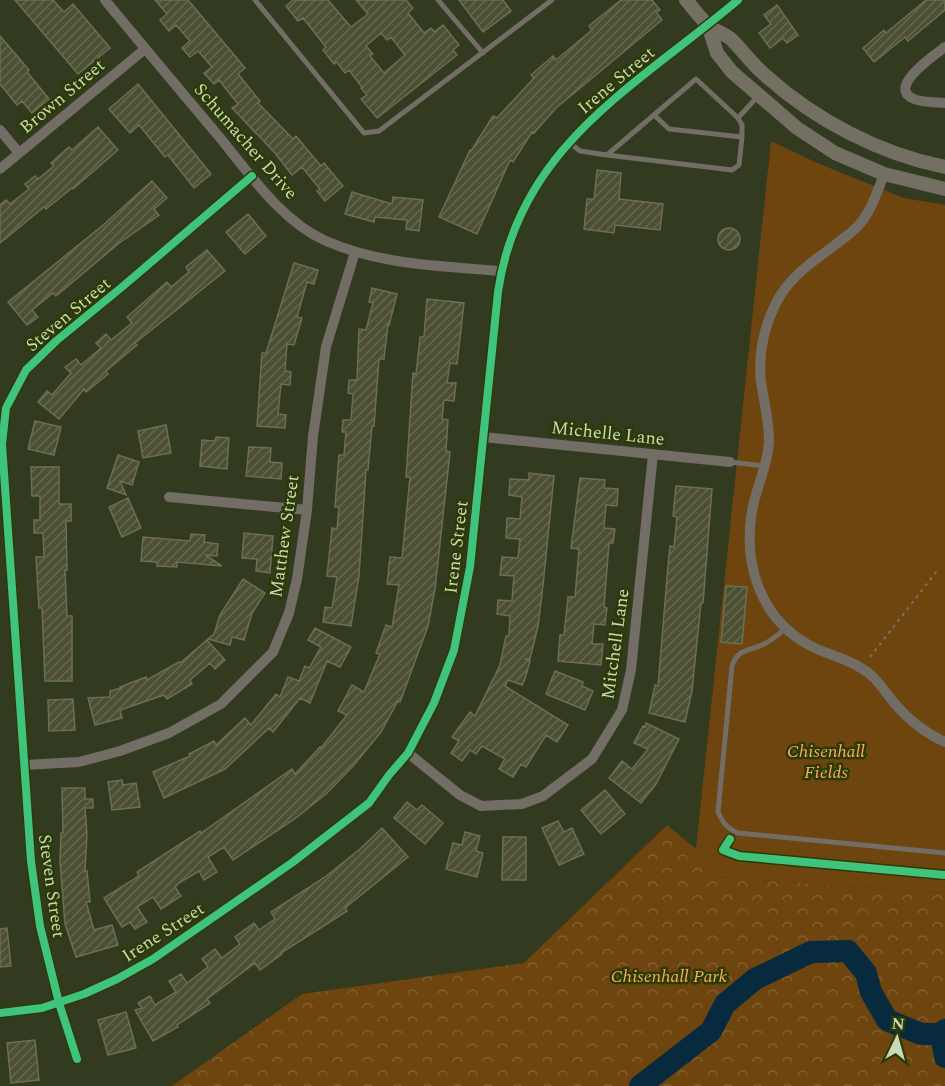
<svg xmlns="http://www.w3.org/2000/svg" width="945" height="1086" viewBox="0 0 945 1086" font-family="Spectral,serif">
  <style>
    .green { fill: #6e450f }
    .forest { fill: url(#forest-crowns) }
    .lines { fill: none; stroke-linecap: round; stroke-linejoin: round }
    .river { stroke: #072a3f; stroke-width: 22 }
    .building { fill: url(#building-hatch); stroke: #6c6f54; stroke-width: 1.5; fill-rule: evenodd }
    .path { stroke: #78746c; stroke-width: 2; stroke-dasharray: 3 4.5; stroke-linecap: butt }
    .service { stroke: #726d65; stroke-width: 5 }
    .minor { stroke: #726d65; stroke-width: 10 }
    .secondary { stroke: #736f63; stroke-width: 14 }
    .cycleway-casing { stroke: #2c3b06; stroke-width: 11 }
    .cycleway { stroke: #40c37c; stroke-width: 8 }
    .labels { text-anchor: middle; stroke-width: 5; stroke-linejoin: round; paint-order: stroke }
    .street-label { font-size: 18px; fill: #cbd8b6; stroke: #2c3b06 }
    .park-label { font-size: 18px; font-style: italic; fill: #faac59; stroke: #2c3b06 }
  </style>
  <defs>
    <pattern id="forest-crowns" width="20" height="18" patternUnits="userSpaceOnUse" patternTransform="scale(1.5)"><rect width="20" height="18" fill="#6e450f"/><path d="M2 6a3 3 0 1 1 6 0M12 15a3 3 0 1 1 6 0" fill="none" stroke="#815f30"/></pattern>
    <pattern id="building-hatch" width="6" height="6" patternUnits="userSpaceOnUse" patternTransform="scale(1.5)"><rect width="6" height="6" fill="#4c4f32"/><path d="M-1 1l2-2M0 6l6-6M5 7l2-2" fill="none" stroke="#64684d"/></pattern>
  </defs>
  <rect width="100%" height="100%" fill="#323a1f"/>
  <path class="green" d="M771 141 817 163 904 198 945 205V893L716 877 696 849Z"/>
  <path class="forest" d="M667 825 696 849 716 877 945 893V1086H172L302 994 524 963Z"/>
  <g class="lines">
    <path class="river" d="M945 1030 942 1040 945 1057
      M640 1086 711 1031 725 1004 755 979 811 952 848 951 866 973 871 992 887 1020 921 1034H944"/>
  </g>
  <path class="building" d="M15 0H53L64 12 73 4 110 48 78 74Z
    M155 0H188L245 68 238 74 260 101 258 103 293 139 296 136 321 166 324 163 343 186 325 201 317 191 320 189 302 167 292 175 275 153 232 108 238 104 219 80 214 84 204 73 212 67 198 51 190 57 182 48 190 41 176 25 169 31 160 20 167 14Z
    M293 0H328L351 27 368 14 356 0H406L413 8 408 13 424 33 431 28 434 32 443 25 459 45 453 50 457 55 377 118 361 99 367 95 361 88 362 87 349 70 345 73 337 62 334 64 323 50 326 47 303 18 298 21 286 6ZM381 33 387 40 391 37 405 55 384 73 370 56 373 54 366 46Z
    M459 0H503L511 11 483 32Z
    M621 0H652L660 10 656 12 662 20 556 108 534 133 532 132 513 162 510 160 477 234 439 217 470 150 471 151 493 116 497 118 534 78 531 75 553 56 556 60 592 30 589 26Z
    M926 0H945V10L908 41 905 37 874 62 863 48 884 30 886 33Z
    M777 5 798 35 787 43 783 38 770 48 759 33 771 24 764 15Z
    M0 36 29 70 27 72 49 99 32 113 22 101 17 105 0 84Z
    M138 84 211 174 194 188 168 155 165 157 139 125 130 133 109 109Z
    M98 127 118 150 73 189 72 188 46 209 44 207 0 243V205L6 200 10 204 29 189 25 184 35 176 38 179 54 166 51 163 69 147 72 150Z
    M597 170 621 173 619 199 663 204 660 230 615 225 614 233 584 229 587 199H594Z
    M152 181 167 198 154 209 159 215 118 244 56 296 53 293 32 310 38 317 27 325 8 302 102 226Z
    M352 192 392 204 393 197 423 200 419 231 406 229 407 220 375 217 374 222 345 214Z
    M248 214 266 236 245 254 226 232Z
    M718 239a11 11 0 1 1 22 0a11 11 0 1 1-22 0Z
    M207 250 225 271 135 343 137 345 106 371 108 374 86 392 84 389 59 419 38 402 47 391 52 395 71 373 65 367 76 359 81 365 101 348 96 343 106 334 111 340 132 323 127 317 167 282 171 287 189 272 186 267Z
    M294 263 318 270 314 284 307 282 297 317 302 318 294 345 287 344 285 371 291 372 290 385 281 384 278 414 286 415 285 428 257 426 262 353H266Z
    M372 288 397 294 389 325 388 324 384 359H379L374 426H372L368 470H366L359 576 351 626 323 622 325 607 332 608 337 577 327 576 332 528 337 529 339 507H335L338 467 339 455H344L346 432H342L343 420H351L353 394 348 393 349 380H357L359 329 366 330 373 303 369 302Z
    M427 299 464 303 457 364 450 363 447 383H456L454 401 444 400 442 419 448 420 446 451 450 452 435 589 428 626 400 702 398 701 381 732 353 766 327 793 296 818 233 860 224 847 208 857 217 872 204 880 199 871 179 883 175 887 181 896 161 909 153 897 137 907 147 922 135 929 130 922 122 927 104 898 139 876 137 872 200 831 201 833 292 769 295 774 320 747 321 748 347 715 338 711 352 685 364 692 380 654 376 653 386 625 392 627 399 585 387 584 390 557 402 558 410 477H406L413 373 416 374 420 337H424Z
    M35 421 61 427 54 455 28 449Z
    M166 425 171 453 143 458 138 431Z
    M216 437 229 438 227 469 200 466 202 440 215 441Z
    M249 447 271 448 270 462 282 463 281 479 246 476Z
    M118 455 139 462 132 485 120 481 126 495 107 488Z
    M31 467H59V504H71V521H66L67 570H65L67 616H72V681H45L42 608H39L36 557H44L43 533H34V520H40V496H32Z
    M529 473 554 476 543 585 538 626 530 659H524L530 661 525 679 522 685 508 680 505 686 568 725 557 742 546 735 526 767 521 764 513 777 499 769 505 759 482 746 476 754 470 750 462 761 451 753 459 741 452 737 470 712 475 716 500 665 506 636H509L510 616 497 614 498 600 512 601 514 576 500 575 502 557 518 558 520 539 506 538 507 518 520 519 522 497 509 495 510 479 529 480Z
    M580 478 605 480 604 488 618 489 617 506 606 505 604 528 615 529 613 543H609L604 607 607 608 605 625 594 624 592 644H603L601 665 558 661 560 635H564L568 597H575L579 549 571 548Z
    M676 486 712 489 703 603H701L692 691 685 722 649 713 655 685 658 686 668 566 670 546 674 547 677 517 673 516Z
    M128 498 141 528 122 537 109 507Z
    M244 533 273 536 270 573 256 571 257 559 242 558Z
    M191 534 205 535 204 542 218 544 217 556 205 555 222 566 177 562V567L157 566V562L141 561 143 537 190 541Z
    M243 579 265 593 252 613 244 640 232 637 230 645 208 639 214 634 220 615Z
    M726 586 747 587 742 644 721 642Z
    M315 628 351 647 340 667 327 661 310 703 300 698 273 732 269 728 225 769 164 798 153 772 190 756 189 754 214 741 216 745 245 718 251 725 276 694 280 697 288 677 299 681 305 666 309 668 321 647 308 640Z
    M207 640 225 660 215 669 210 663 190 680 192 684 167 699 164 695 120 710 122 718 95 725 88 698 110 697V691L121 688 120 687 146 677 147 680 179 662 180 663Z
    M555 671 583 682 582 686 593 691 585 710 546 694Z
    M73 699 75 730 49 731 48 700Z
    M646 723 679 739 656 784 641 803 609 778 622 761 632 769 648 749 634 743 643 726 645 727Z
    M122 780 123 785 136 783 140 807 112 810 108 782Z
    M62 788H85V799H93V808H85L87 834 85 871H87L90 902H86L94 930 112 925 118 945 76 957 65 924 60 861 61 833H63Z
    M605 790 625 814 601 834 581 810Z
    M407 802 417 810 422 805 443 823 425 844 394 818Z
    M558 821 564 832 572 828 584 854 559 865 542 828Z
    M382 828 408 857 345 908 347 911 281 953 282 954 260 970 255 963 207 999 210 1003 177 1025 178 1027 153 1041 135 1010 142 1008 138 1003 150 996 155 1005 176 992 169 981 181 974 187 983 208 967 202 959 215 949 222 958 240 944 235 937 254 923 259 930 275 919 271 912 325 877 360 849Z
    M465 832 480 836 476 851 483 853 477 877 446 869 453 843 462 845Z
    M503 837H526V880H502Z
    M7 928 11 966 0 967V929Z
    M126 1012 136 1048 108 1055 98 1020Z
    M35 1040 39 1080 11 1083 7 1043Z"/>
  <g class="lines">
    <path class="path" d="M870 657 937 571"/>
    <path class="service" d="M255 0 364 133 379 131 552 0
      M438 0 483 53
      M738 118 742 125V137
      M570 143 580 151 607 155 696 79 738 118 758 96
      M607 155 732 170 739 165 742 137 669 129 654 115
      M730 462 764 466
      M785 629C779 634 772 640 764 644 750 651 738 648 732 666L718 812C723 823 727 828 738 833L945 853"/>
    <path class="minor" d="M105 0C142 45 179 89 216 133 248 171 280 221 326 241 381 265 442 266 501 271
      M945 47C935 55 888 86 912 98 921 103 935 102 945 103
      M0 130 19 153
      M0 169 145 49
      M884 174C877 193 870 215 855 229 827 254 793 269 776 303 764 327 758 355 761 382 764 402 769 421 769 441 768 466 756 487 752 511 743 563 760 617 807 644 824 654 844 657 861 668 876 676 884 691 895 704 909 720 925 733 945 742
      M483 437 730 462
      M169 497 307 510
      M408 753 460 795 481 806 522 804 543 796 592 759 622 710 631 670 653 454
      M24 765 79 762 120 751 169 733 221 704 273 652 289 613 297 579 307 510 313 436 326 347 355 252
      M0 1013 42 1008 84 994 117 979 153 959 293 862 369 803 389 775 408 753 434 703 454 650 470 567 498 292C519 146 635 87 738 0
      M77 1059 59 1003 40 926 31 861 2 444 6 408 26 370 56 341 122 287 252 176"/>
    <path class="secondary" d="M686 0C693 8 700 18 708 25 714 31 724 33 731 39 743 51 753 65 766 76 815 120 880 154 945 167
      M708 25 717 53 732 72 797 128 835 153 884 174 945 189"/>
    <defs>
      <path id="cycleway" d="M730 839 723 850 739 856 945 875
        M0 1013 42 1008 84 994 117 979 153 959 293 862 369 803 389 775 408 753 434 703 454 650 470 567 498 292C519 146 635 87 738 0
        M77 1059 59 1003 40 926 31 861 2 444 6 408 26 370 56 341 122 287 252 176"/>
    </defs>
    <use href="#cycleway" class="cycleway-casing"/>
    <use href="#cycleway" class="cycleway"/>
  </g>
  <g class="labels">
    <g class="street-label">
      <text transform="translate(616 80) rotate(-40)" y="6">Irene Street</text>
      <text transform="translate(62 96) rotate(-40)" y="6">Brown Street</text>
      <text transform="translate(246 141) rotate(49)" y="6">Schumacher Drive</text>
      <text transform="translate(68 314) rotate(-40)" y="6">Steven Street</text>
      <text transform="translate(608 433) rotate(6)" y="6">Michelle Lane</text>
      <text transform="translate(284 536) rotate(-82)" y="6">Matthew Street</text>
      <text transform="translate(456 547) rotate(-83)" y="6">Irene Street</text>
      <text transform="translate(615 644) rotate(-82)" y="6">Mitchell Lane</text>
      <text transform="translate(52 886) rotate(82)" y="6">Steven Street</text>
      <text transform="translate(163 932) rotate(-33)" y="6">Irene Street</text>
    </g>
    <g class="park-label">
      <text x="826" y="757">Chisenhall<tspan x="826" dy="21">Fields</tspan></text>
      <text x="669" y="982">Chisenhall Park</text>
    </g>
  </g>
  <g transform="translate(897 1038) rotate(5)" stroke="#2c3b06" stroke-width="4.5" paint-order="stroke">
  <path d="M0-4.5L10 22L0 15L-10 22Z" fill="#cbd8b6"/>
  <text y="-9" font-size="16" font-weight="bold" text-anchor="middle" fill="#cbd8b6">N</text>
  </g>
</svg>
